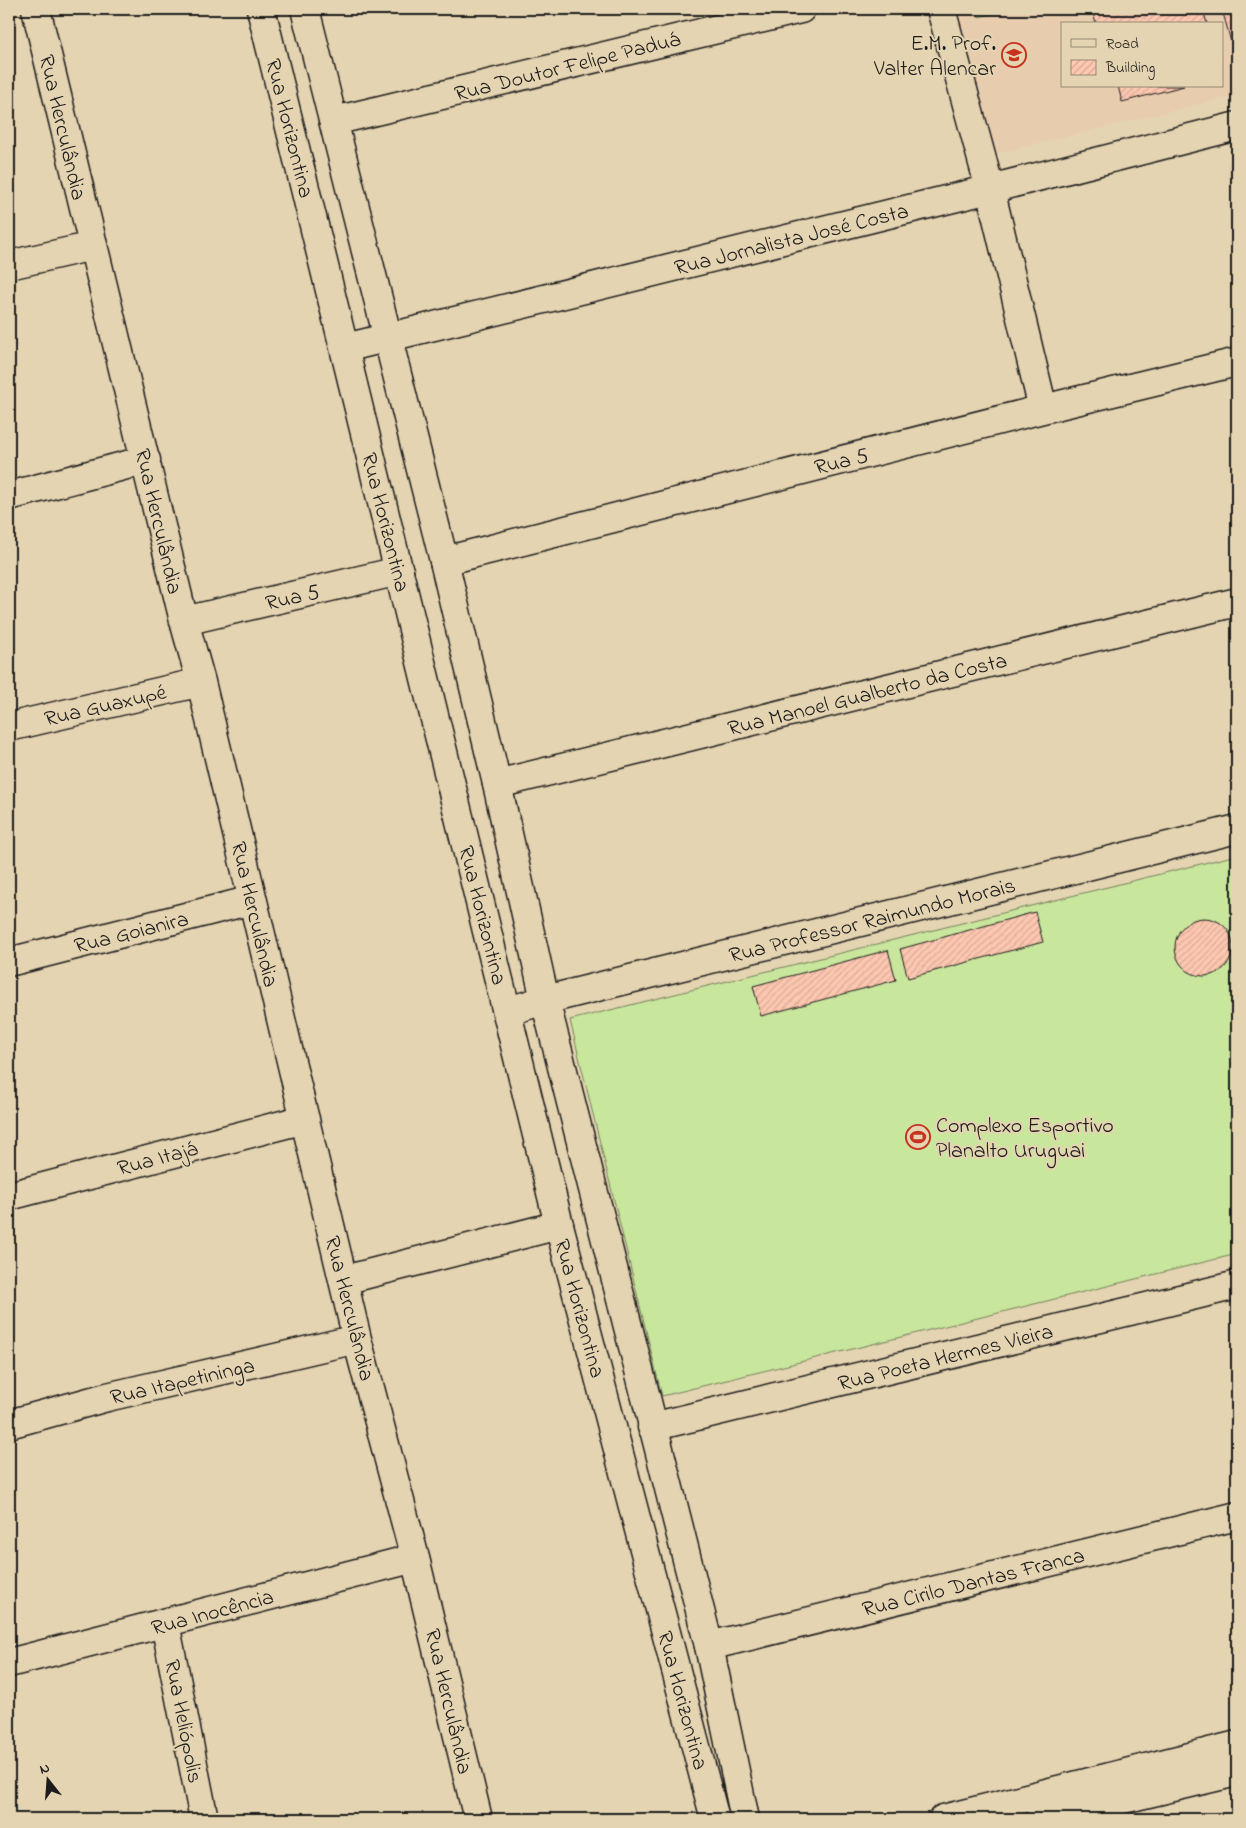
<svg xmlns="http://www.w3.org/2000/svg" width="1246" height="1828" viewBox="0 0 1246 1828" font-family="'Indie Flower',sans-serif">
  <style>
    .built { fill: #e8ccae; fill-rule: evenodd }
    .pitch { fill: #c9e69d; stroke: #72815c }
    .building { fill: url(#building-hatch); stroke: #1c1c1c }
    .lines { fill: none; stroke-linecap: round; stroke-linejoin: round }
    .street-casing { stroke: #1c1c1c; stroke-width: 31 }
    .secondary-casing { stroke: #1c1c1c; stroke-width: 31 }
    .street { stroke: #e5d4b1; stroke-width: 28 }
    .secondary { stroke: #e5d4b1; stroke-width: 28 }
    .labels { text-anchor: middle; stroke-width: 4; stroke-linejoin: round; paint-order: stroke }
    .poi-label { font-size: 22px; fill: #1c1c1c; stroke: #e5d4b1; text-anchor: end }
    .street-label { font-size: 22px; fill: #1c1c1c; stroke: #e5d4b1 }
  </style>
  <defs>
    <pattern id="building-hatch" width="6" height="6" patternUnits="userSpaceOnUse" patternTransform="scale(1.25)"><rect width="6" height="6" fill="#fdc7b0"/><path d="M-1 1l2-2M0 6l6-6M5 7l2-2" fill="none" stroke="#d8aa97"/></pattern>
  </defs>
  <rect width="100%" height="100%" fill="#e5d4b1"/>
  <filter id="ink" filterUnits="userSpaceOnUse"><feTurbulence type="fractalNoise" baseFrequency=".02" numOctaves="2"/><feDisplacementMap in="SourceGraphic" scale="10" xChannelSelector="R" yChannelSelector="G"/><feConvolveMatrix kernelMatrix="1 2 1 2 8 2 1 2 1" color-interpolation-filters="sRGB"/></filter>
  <g filter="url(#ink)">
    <path class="built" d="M954 9H1237V95L990 155ZM1062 24H1222V86H1062Z
      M1237 160V206L1226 163Z"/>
    <path class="pitch" d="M977 9H1012L979 17Z
      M1237 855V1254L662 1396 570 1020Z"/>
    <path class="building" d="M322 9H350L324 14Z
      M1092 9H1203L1207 24H1096Z
      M1222 9H1237V64Z
      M1118 86H1184L1122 102Z
      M1035 912 1043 942 908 978 900 949Z
      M1175 947a29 29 0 1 1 58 0a29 29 0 1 1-58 0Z
      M888 950 896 980 761 1016 753 986Z"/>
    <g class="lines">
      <defs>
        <path id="street" d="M36 9 184 621 201 682 357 1339 415 1558 478 1819
          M941 9 990 189 1043 409
          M334 121 801 9
          M9 265 93 246
          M345 348 990 189 1237 126
          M9 496 146 460
          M444 561 1043 409 1237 362
          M184 621 399 571
          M9 727 201 682
          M497 784 1237 602
          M9 962 252 900
          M508 1011 545 1000 1237 829
          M9 1196 305 1119
          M344 1280 559 1225
          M9 1424 107 1397 357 1339
          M652 1427 1237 1285
          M165 1623 204 1819
          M709 1646 1237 1516
          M9 1663 415 1558
          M943 1819 1237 1745"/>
        <path id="secondary" d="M261 9 559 1225 715 1819
          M305 9 444 561 497 784 545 1000 709 1646 745 1819
          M1040 1819 1237 1772"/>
      </defs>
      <use href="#street" class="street-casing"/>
      <use href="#secondary" class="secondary-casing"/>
      <use href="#street" class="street"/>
      <use href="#secondary" class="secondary"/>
    </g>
  </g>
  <defs>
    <symbol id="school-ring" viewBox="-11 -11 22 22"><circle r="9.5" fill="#e5d4b1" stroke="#c8321e" stroke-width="1.5"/><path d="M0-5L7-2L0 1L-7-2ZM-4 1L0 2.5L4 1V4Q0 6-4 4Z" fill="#c8321e"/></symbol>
    <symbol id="stadium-ring" viewBox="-11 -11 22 22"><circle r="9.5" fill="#e5d4b1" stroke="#c8321e" stroke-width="1.5"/><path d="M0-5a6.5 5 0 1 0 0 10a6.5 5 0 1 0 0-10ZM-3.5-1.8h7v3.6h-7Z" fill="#c8321e"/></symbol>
  </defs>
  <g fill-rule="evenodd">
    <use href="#school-ring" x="1000" y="41" width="28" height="28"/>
    <use href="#stadium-ring" x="904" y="1123" width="28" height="28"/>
  </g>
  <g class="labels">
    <g class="poi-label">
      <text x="996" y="50">E.M. Prof.<tspan x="996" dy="25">Valter Alencar</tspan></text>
      <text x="936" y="1132" text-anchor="start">Complexo Esportivo<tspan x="936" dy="25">Planalto Uruguai</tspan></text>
    </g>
    <g class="street-label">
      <text transform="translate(567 65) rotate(-14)" y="8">Rua Doutor Felipe Paduá</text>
      <text transform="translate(64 127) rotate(77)" y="8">Rua Herculândia</text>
      <text transform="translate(291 128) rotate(76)" y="8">Rua Horizontina</text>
      <text transform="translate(791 238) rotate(-14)" y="8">Rua Jornalista José Costa</text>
      <text transform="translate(841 460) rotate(-14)" y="8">Rua 5</text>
      <text transform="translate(160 521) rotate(77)" y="8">Rua Herculândia</text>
      <text transform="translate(387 522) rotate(76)" y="8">Rua Horizontina</text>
      <text transform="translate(292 596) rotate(-13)" y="8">Rua 5</text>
      <text transform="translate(867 693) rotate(-14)" y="8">Rua Manoel Gualberto da Costa</text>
      <text transform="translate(105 704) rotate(-13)" y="8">Rua Guaxupé</text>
      <text transform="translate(256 914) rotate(77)" y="8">Rua Herculândia</text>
      <text transform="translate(484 915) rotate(76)" y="8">Rua Horizontina</text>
      <text transform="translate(872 919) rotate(-14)" y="8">Rua Professor Raimundo Morais</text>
      <text transform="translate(131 931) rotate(-14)" y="8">Rua Goianira</text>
      <text transform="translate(157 1157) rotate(-15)" y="8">Rua Itajá</text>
      <text transform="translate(351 1308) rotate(76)" y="8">Rua Herculândia</text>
      <text transform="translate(581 1308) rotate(75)" y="8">Rua Horizontina</text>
      <text transform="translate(945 1356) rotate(-14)" y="8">Rua Poeta Hermes Vieira</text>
      <text transform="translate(182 1380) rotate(-13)" y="8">Rua Itapetininga</text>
      <text transform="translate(973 1581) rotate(-14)" y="8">Rua Cirilo Dantas Franca</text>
      <text transform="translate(212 1611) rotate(-15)" y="8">Rua Inocência</text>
      <text transform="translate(684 1700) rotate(75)" y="8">Rua Horizontina</text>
      <text transform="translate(450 1701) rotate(77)" y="8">Rua Herculândia</text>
      <text transform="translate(185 1721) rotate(79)" y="8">Rua Heliópolis</text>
    </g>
  </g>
  <rect width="1246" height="1828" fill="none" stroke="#e5d4b1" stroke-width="30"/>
  <rect x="15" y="15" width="1216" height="1798" fill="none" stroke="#1c1c1c" stroke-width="2" filter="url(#ink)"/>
  <rect x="1061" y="22" width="162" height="65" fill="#e5d4b1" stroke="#958a75"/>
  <rect x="1071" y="39" width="25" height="8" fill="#e5d4b1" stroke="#958a75"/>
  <text x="1106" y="48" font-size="15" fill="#1c1c1c">Road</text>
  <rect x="1071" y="60" width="25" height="15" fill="url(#building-hatch)" stroke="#958a75"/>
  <text x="1106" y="72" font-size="15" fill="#1c1c1c">Building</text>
  <g transform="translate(48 1780) rotate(343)" stroke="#e5d4b1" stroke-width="4" paint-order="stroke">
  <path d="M0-4L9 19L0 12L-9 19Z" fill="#1c1c1c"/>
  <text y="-8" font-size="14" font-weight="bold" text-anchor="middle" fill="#1c1c1c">N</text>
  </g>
</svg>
